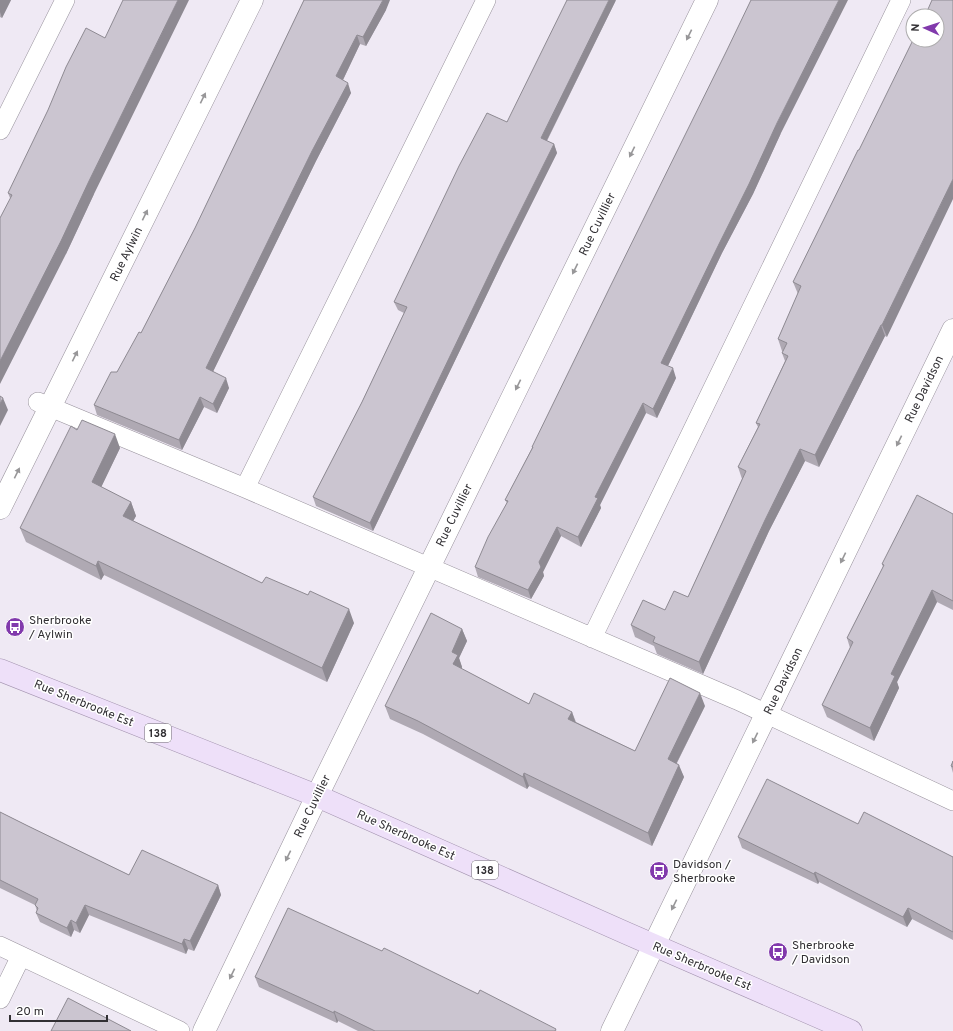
<svg xmlns="http://www.w3.org/2000/svg" width="953" height="1031" viewBox="0 0 953 1031" font-family="Overpass,sans-serif">
  <style>
    .lines { fill: none; stroke-linecap: round; stroke-linejoin: round }
    .lane-casing { stroke: #98929c; stroke-width: 20 }
    .street-casing { stroke: #98929c; stroke-width: 23 }
    .secondary-casing { stroke: #98929c; stroke-width: 23 }
    .primary-casing { stroke: #a595b1; stroke-width: 23 }
    .lane { stroke: #fff; stroke-width: 19 }
    .street { stroke: #fff; stroke-width: 22 }
    .secondary { stroke: #fff; stroke-width: 22 }
    .primary { stroke: #eee0f9; stroke-width: 22 }
    .wall { fill: #afa9b3 }
    .shaded-wall { fill: #8e8a92 }
    .building { fill: #cbc5d0; stroke: #8e8a92 }
    .oneway { fill: #989799 }
    .labels { text-anchor: middle; stroke-width: 3; stroke-linejoin: round; paint-order: stroke }
    .shield { fill: #fff; stroke: #6f6d70; stroke-width: 1 }
    .shield-label { font-size: 11px; font-weight: bold; fill: #312f33 }
    .street-label { font-size: 12px; fill: #312f33; stroke: #fff }
    .poi-label { font-size: 12px; fill: #312f33; stroke: #fff; text-anchor: start }
  </style>
  <rect width="100%" height="100%" fill="#efe9f4"/>
  <g class="lines">
    <defs>
      <path id="lane" d="M0 130 65 0
        M38 402 245 488 737 700 953 801
        M245 488 486 0
        M592 638 901 0
        M0 946 180 1031
        M0 999 21 956"/>
      <path id="street" d="M0 508 252 0
        M654 945 953 330
        M204 1031 317 796 707 0"/>
      <path id="secondary" d="M612 1031 654 945"/>
      <path id="primary" d="M0 670 317 796 626 933 851 1031"/>
    </defs>
    <use href="#lane" class="lane-casing"/>
    <use href="#street" class="street-casing"/>
    <use href="#secondary" class="secondary-casing"/>
    <use href="#primary" class="primary-casing"/>
    <use href="#lane" class="lane"/>
    <use href="#street" class="street"/>
    <use href="#secondary" class="secondary"/>
    <use href="#primary" class="primary"/>
  </g>
  <path class="wall" d="M0 0H11L2 18 0 17Z
    M304 0 386 10 366 46 360 44 343 80 351 93 316 161 213 371 229 388 217 413 204 407 182 450 97 415 94 405 117 372 141 333 195 228Z
    M616 0 547 141 554 144 557 153 502 263 373 531 316 506 313 497 362 402 404 313 398 310 394 302 507 122Z
    M781 133 753 194 722 253 668 366 676 378 657 418 646 413 600 505 601 508 581 547 561 536 543 572 544 576 531 599 478 577 475 567 507 503 505 500 532 448V447Z
    M858 150 887 337 885 336 819 467 805 461 769 531 703 674 657 654 654 646 635 637 631 625 665 610 688 597 742 479 738 467 758 427 756 423 785 361 782 353 783 351H782L778 339 798 294 793 282Z
    M8 193 94 194 66 254 10 198Z
    M77 430 120 448 101 487 131 502 136 516 133 521 262 583 354 623 327 682 104 575 101 580 26 542 20 528Z
    M953 514V610L937 602 897 682 899 688 874 741 827 717 822 705 850 648 847 638 883 567 882 564Z
    M462 629 467 641 459 658 462 667V669L529 704 572 712 576 722 635 751 705 706 677 763 684 777 652 846 529 786 527 789 423 734 390 719 385 706Z
    M953 761V773L951 766Z
    M0 812 28 826 129 875 218 885 221 895 194 951 188 949 186 954 89 915 80 933 74 930 71 937 40 922 36 913 37 911 35 905 0 888Z
    M858 824 953 857V940L912 919 907 927 819 882 818 884 742 848 738 837Z
    M255 977 478 994 557 1031H358L338 1021 337 1023 259 987Z"/>
  <path class="shaded-wall" d="M0 0H11L2 18 0 12Z
    M178 0H189L94 194 66 254 0 384V361Z
    M383 0H390L386 10 366 46 363 37Z
    M609 0H616L544 146 541 138Z
    M839 0H848L781 133 753 194 722 253 665 372 661 363 777 123Z
    M357 35 360 44 340 86 336 76Z
    M348 83 351 93 316 161 210 378 206 368 312 151Z
    M554 144 557 153 502 263 373 531 370 523 499 254Z
    M953 179V199L887 337 882 325Z
    M881 325 885 336 819 467 815 455Z
    M673 368 676 378 657 418 653 409Z
    M226 378 229 388 217 413 213 404Z
    M200 397 204 407 182 450 179 440Z
    M3 398 8 410 0 426V404Z
    M643 403 646 413 600 505 601 508 581 547 578 537 595 497Z
    M115 434 120 448 97 496 92 482Z
    M800 449 805 461 769 531 703 674 699 662 765 520Z
    M131 502 136 516 128 530 123 516Z
    M557 527 561 536 543 572 544 576 531 599 528 590 539 562Z
    M98 561 104 575 101 580 96 566Z
    M932 590 937 602 897 682 899 688 874 741 870 728 891 674Z
    M349 609 354 623 327 682 322 668Z
    M462 629 467 641 459 658 462 667 458 677 453 664 452 652Z
    M700 693 705 706 672 772 668 759Z
    M572 712 576 724 568 719Z
    M679 765 684 777 652 846 648 833Z
    M524 773 529 786 527 789 523 777Z
    M815 872 819 882 818 884 814 874Z
    M218 885 221 895 194 951 190 941Z
    M85 905 89 915 80 933 76 923Z
    M908 908 912 919 907 927 903 917Z
    M71 920 74 930 71 937 67 928Z
    M184 939 188 949 186 954 182 944Z
    M334 1011 338 1021 337 1023 334 1013Z"/>
  <path class="building" d="M123 0H178L89 181 61 241 0 361V218L12 195 8 193 48 110 66 67 86 28 105 38Z
    M304 0H383L363 37 357 35 336 76 348 83 312 151 206 368 226 378 213 404 200 397 179 440 94 405 111 372H117L139 332 141 333 195 228Z
    M567 0H609L541 138 554 144 499 254 370 523 313 497 362 402 407 307 394 302 459 166 487 113 507 122Z
    M751 0H839L777 123 749 184 719 244 661 363 673 368 653 409 643 403 595 497 598 498 578 537 557 527 539 562 541 567 528 590 475 567 488 537 508 501 505 500 533 447H532L610 287 727 50Z
    M932 0H953V179L882 325H881L815 455 800 449 765 520 699 662 653 642 655 637 631 625 643 600 665 610 674 591 688 597 746 471 738 467 760 424 756 423 788 356 782 353 787 343 778 339 801 286 793 282 858 150H859L913 40H937V16H925Z
    M0 396 3 398 0 404Z
    M82 420 115 434 92 482 131 502 123 516 262 583 266 577 308 595 310 591 349 609 322 668 98 561 96 566 20 528 71 426 77 430Z
    M917 495 953 514V601L932 590 891 674 895 676 870 728 822 705 853 642 847 638 884 565 882 564Z
    M431 613 462 629 452 652 458 655 453 664 529 704 534 693 572 712 568 719 635 751 670 678 700 693 668 759 679 765 648 833 524 773 523 777 418 721 385 706Z
    M953 761V767L951 766Z
    M767 779 858 824 864 812 953 857V932L908 908 903 917 815 872 814 874 738 837Z
    M0 812 28 826 129 875 142 850 218 885 190 941 184 939 182 944 85 905 76 923 71 920 67 928 36 913 38 908 35 905 38 899 0 880Z
    M288 908 382 951 384 948 478 994 480 990 556 1029 555 1031H375L334 1011V1013L255 977Z
    M68 998 131 1031H51Z"/>
  <defs><path id="oneway-solid" d="M-6-.8H1V-3.2L6.5 0L1 3.2V.8H-6Z"/></defs>
  <g class="oneway">
    <use href="#oneway-solid" transform="translate(689 35) rotate(116)"/>
    <use href="#oneway-solid" transform="translate(203 98) rotate(-64)"/>
    <use href="#oneway-solid" transform="translate(632 152) rotate(116)"/>
    <use href="#oneway-solid" transform="translate(145 215) rotate(-64)"/>
    <use href="#oneway-solid" transform="translate(575 269) rotate(116)"/>
    <use href="#oneway-solid" transform="translate(75 356) rotate(-64)"/>
    <use href="#oneway-solid" transform="translate(518 385) rotate(116)"/>
    <use href="#oneway-solid" transform="translate(899 441) rotate(116)"/>
    <use href="#oneway-solid" transform="translate(17 473) rotate(-64)"/>
    <use href="#oneway-solid" transform="translate(843 558) rotate(116)"/>
    <use href="#oneway-solid" transform="translate(755 738) rotate(116)"/>
    <use href="#oneway-solid" transform="translate(288 856) rotate(116)"/>
    <use href="#oneway-solid" transform="translate(674 905) rotate(116)"/>
    <use href="#oneway-solid" transform="translate(232 974) rotate(116)"/>
  </g>
  <defs>
    <symbol id="bus-disc" viewBox="-11 -11 22 22"><circle r="9.5" fill="#8139ac" stroke="#fff"/><path d="M-5-6H5V4H4V6H2V4H-2V6H-4V4H-5ZM-3.5-4V0h7V-4ZM-3.5 1.2v1.5H-2V1.2ZM2 1.2v1.5H3.5V1.2Z" fill="#fff"/></symbol>
  </defs>
  <g fill-rule="evenodd">
    <use href="#bus-disc" x="4" y="616" width="22" height="22"/>
    <use href="#bus-disc" x="648" y="860" width="22" height="22"/>
    <use href="#bus-disc" x="767" y="941" width="22" height="22"/>
  </g>
  <g class="labels">
    <g class="shield">
      <rect x="145" y="724" width="26" height="18" rx="3"/>
      <rect x="472" y="861" width="26" height="18" rx="3"/>
    </g>
    <g class="shield-label">
      <text x="158" y="737">138</text>
      <text x="485" y="874">138</text>
    </g>
    <g class="street-label">
      <text transform="translate(597 224) rotate(-64)" y="4">Rue Cuvillier</text>
      <text transform="translate(126 254) rotate(-64)" y="4">Rue Aylwin</text>
      <text transform="translate(924 389) rotate(-64)" y="4">Rue Davidson</text>
      <text transform="translate(454 515) rotate(-64)" y="4">Rue Cuvillier</text>
      <text transform="translate(783 681) rotate(-64)" y="4">Rue Davidson</text>
      <text transform="translate(84 703) rotate(22)" y="4">Rue Sherbrooke Est</text>
      <text transform="translate(312 806) rotate(-64)" y="4">Rue Cuvillier</text>
      <text transform="translate(406 835) rotate(24)" y="4">Rue Sherbrooke Est</text>
      <text transform="translate(702 966) rotate(23)" y="4">Rue Sherbrooke Est</text>
    </g>
    <g class="poi-label">
      <text x="29" y="624">Sherbrooke<tspan x="29" dy="14">/ Aylwin</tspan></text>
      <text x="673" y="868">Davidson /<tspan x="673" dy="14">Sherbrooke</tspan></text>
      <text x="792" y="949">Sherbrooke<tspan x="792" dy="14">/ Davidson</tspan></text>
    </g>
  </g>
  <g transform="translate(925 28) rotate(273)"><circle r="19" fill="#ffffff" stroke="#adacad"/>
  <path d="M0-3L7 15L0 10L-7 15Z" fill="#8139ac"/>
  <text y="-6" font-size="11" font-weight="bold" text-anchor="middle" fill="#312f33">N</text>
  </g>
  <path d="M10 1015v6h97v-6" fill="none" stroke="#312f33" stroke-width="2"/>
  <text x="16" y="1015" font-size="12" fill="#312f33" stroke="#ffffff" stroke-width="3" paint-order="stroke">20 m</text>
</svg>
